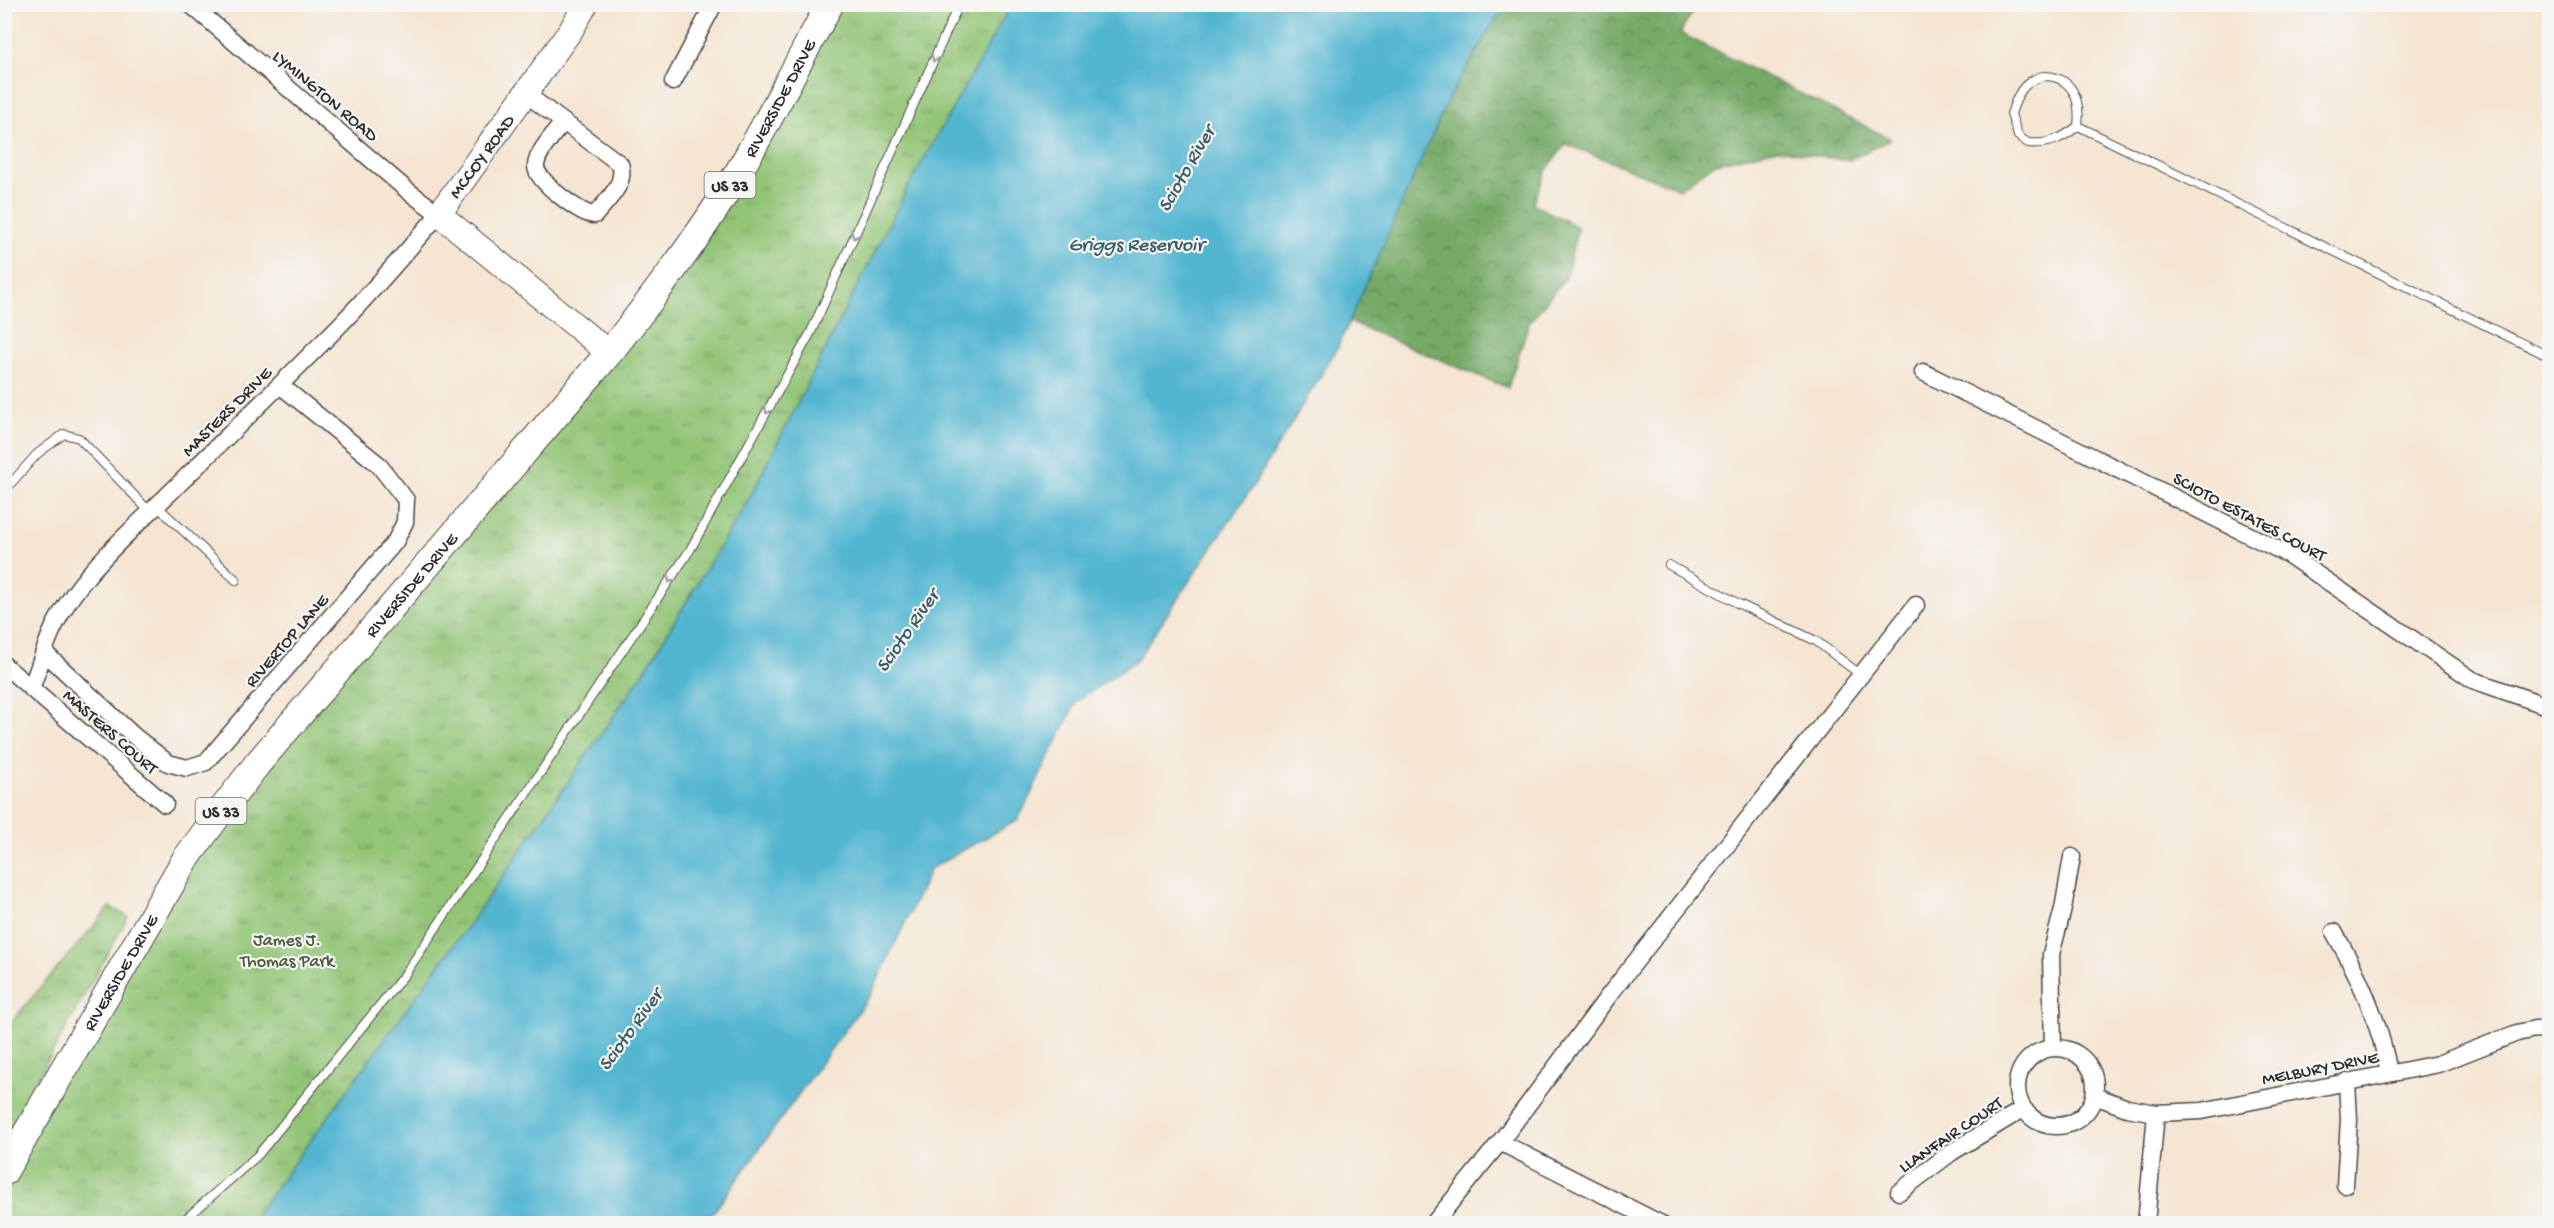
<svg xmlns="http://www.w3.org/2000/svg" width="2554" height="1228" viewBox="0 0 2554 1228" font-family="'Gochi Hand',sans-serif">
  <style>
    .forest { fill: url(#forest-crowns); stroke: #506a48; stroke-width: 1.5 }
    .park { fill: url(#park-tufts); stroke: #5e7850; stroke-width: 1.5 }
    .water { fill: #52b6d1; stroke: #3e707e; stroke-width: 1.5 }
    .lines { fill: none; stroke-linecap: round; stroke-linejoin: round }
    .lane-casing { stroke: #494744; stroke-width: 10 }
    .street-casing { stroke: #494744; stroke-width: 19 }
    .secondary-casing { stroke: #494744; stroke-width: 26 }
    .primary-casing { stroke: #494744; stroke-width: 29 }
    .lane { stroke: #fff; stroke-width: 8 }
    .street { stroke: #fff; stroke-width: 16 }
    .secondary { stroke: #fff; stroke-width: 24 }
    .primary { stroke: #fff; stroke-width: 27 }
    .oneway { stroke: #a0a0a0 }
    .labels { text-anchor: middle; stroke-width: 4.5; stroke-linejoin: round; paint-order: stroke }
    .shield { fill: #f6f6f2; stroke: #686867; stroke-width: 1.5 }
    .shield-label { font-size: 16px; font-weight: bold; fill: #2b2b2b }
    .street-label { font-size: 18px; fill: #2b2b2b; stroke: #f6f6f2 }
    .park-label { font-size: 18px; fill: #4a5941; stroke: #f6f6f2 }
    .water-label { font-size: 20px; font-style: italic; fill: #395c65; stroke: #f6f6f2 }
  </style>
  <defs>
    <pattern id="forest-crowns" width="20" height="18" patternUnits="userSpaceOnUse" patternTransform="scale(1.5)"><rect width="20" height="18" fill="#74aa66"/><path d="M2 6a3 3 0 1 1 6 0M12 15a3 3 0 1 1 6 0" fill="none" stroke="#5f8b54"/></pattern>
    <pattern id="park-tufts" width="24" height="20" patternUnits="userSpaceOnUse" patternTransform="scale(1.5)"><rect width="24" height="20" fill="#91c475"/><path d="M3 7l-1-3M5 7V3M7 7l1-3M15 17l-1-3M17 17v-4M19 17l1-3" fill="none" stroke="#779f60"/></pattern>
  </defs>
  <rect width="100%" height="100%" fill="#f6f6f2"/>
  <filter id="ink" filterUnits="userSpaceOnUse"><feTurbulence type="fractalNoise" baseFrequency=".0167" numOctaves="2"/><feDisplacementMap in="SourceGraphic" scale="12" xChannelSelector="R" yChannelSelector="G"/><feConvolveMatrix kernelMatrix="1 2 1 2 8 2 1 2 1" color-interpolation-filters="sRGB"/></filter>
  <filter id="wash" filterUnits="userSpaceOnUse"><feTurbulence type="fractalNoise" baseFrequency=".008" numOctaves="4" result="noise"/><feDisplacementMap in="SourceGraphic" scale="24" xChannelSelector="R" yChannelSelector="G"/><feGaussianBlur stdDeviation="1.35" result="paint"/><feColorMatrix in="noise" values="0 0 0 0 0 0 0 0 0 0 0 0 0 0 0 0 0 1.4 0 .05"/><feComposite in="paint" operator="in"/></filter>
  <g filter="url(#wash)">
    <rect width="100%" height="100%" fill="#f5e5d2"/>
    <path class="forest" d="M1512 5H1697L1680 33 1891 139 1848 161 1778 149 1716 163 1679 189 1566 144 1547 169 1533 204 1578 227 1566 277 1529 323 1508 388 1349 322 1449 97 1495 20Z"/>
    <path class="park" d="M830 5H1011L908 187 750 497 642 675 478 912 250 1223 5 1224V1172L178 872 609 353Z
      M110 907 128 917 5 1137V1029Z"/>
    <path class="water" d="M1011 5H1512L1495 20 1449 97 1337 349 1255 483 1136 661 1077 701 1018 820 931 868 872 992 706 1223H250L478 912 642 675 750 497 908 187Z"/>
  </g>
  <g filter="url(#ink)">
    <g class="lines">
      <defs>
        <path id="lane" d="M2043 76C2073 76 2081 100 2078 126 2062 139 2048 145 2028 143L2018 136 2011 114C2017 95 2023 81 2043 76Z
          M2078 126 2550 357
          M4 491 37 454 64 434 79 438 151 513
          M157 506 236 580
          M1669 565 1739 604 1816 641 1861 675
          M180 1224 258 1155 405 974 690 550 811 332 959 4"/>
        <path id="street" d="M190 4 408 191 439 214C402 256 366 300 326 339 278 387 229 435 180 483 131 532 65 583 44 652L134 736 168 763 187 768 206 762 395 542 405 522 406 500 378 464 280 385
          M673 82 714 4
          M526 94 620 164C627 184 607 200 595 215 582 216 535 180 536 166 537 151 555 134 563 122
          M1923 372 2287 554 2473 680 2550 707
          M4 665 165 804
          M32 686 44 652
          M2334 932C2360 977 2380 1022 2389 1073
          M2053 1047 2051 954 2063 909 2072 857
          M2017 1087a39 39 0 1 1 78 0a39 39 0 1 1-78 0Z
          M2095 1096 2127 1108 2156 1113 2202 1111 2438 1064 2517 1033 2535 1029 2550 1030
          M1500 1142 1661 1224
          M2345 1185 2349 1120 2347 1081
          M1899 1192 1952 1152 2023 1109
          M1433 1224 1500 1142 1610 994 1916 605
          M2146 1224 2156 1113"/>
        <path id="secondary" d="M586 4 571 30 439 214 609 353"/>
        <g id="primary">
          <path id="s1" d="M4 1172 185 860 218 815 258 763 609 353C657 293 703 232 742 166 773 113 800 58 830 4"/>
        </g>
      </defs>
      <use href="#lane" class="lane-casing"/>
      <use href="#street" class="street-casing"/>
      <use href="#secondary" class="secondary-casing"/>
      <use href="#primary" class="primary-casing"/>
      <use href="#lane" class="lane"/>
      <use href="#street" class="street"/>
      <use href="#secondary" class="secondary"/>
      <use href="#primary" class="primary"/>
    </g>
    <defs><path id="oneway-chevron" d="M-2-3.5L2.5 0L-2 3.5" fill="none" stroke-width="1.6" stroke-linecap="round" stroke-linejoin="round" transform="scale(1.5)"/></defs>
    <g class="oneway">
      <use href="#oneway-chevron" transform="translate(935 58) rotate(114)"/>
      <use href="#oneway-chevron" transform="translate(855 235) rotate(114)"/>
      <use href="#oneway-chevron" transform="translate(768 410) rotate(119)"/>
      <use href="#oneway-chevron" transform="translate(671 579) rotate(124)"/>
    </g>
  </g>
  <g class="labels">
    <g class="shield">
      <rect x="704.5" y="172" width="51" height="26" rx="4.5"/>
      <rect x="195.5" y="798" width="51" height="26" rx="4.5"/>
    </g>
    <g class="shield-label">
      <text x="730" y="191">US 33</text>
      <text x="221" y="817">US 33</text>
    </g>
    <g class="street-label">
      <text transform="translate(326 95) rotate(40)" y="6">LYMINGTON ROAD</text>
      <text dy="6" stroke="none"><textPath href="#s1" startOffset="1329">RIVERSIDE DRIVE</textPath></text>
      <text transform="translate(481 156) rotate(-54)" y="6">MCCOY ROAD</text>
      <text transform="translate(226 411) rotate(-45)" y="6">MASTERS DRIVE</text>
      <text transform="translate(2250 516) rotate(28)" y="6">SCIOTO ESTATES COURT</text>
      <text dy="6" stroke="none"><textPath href="#s1" startOffset="717">RIVERSIDE DRIVE</textPath></text>
      <text transform="translate(286 640) rotate(-49)" y="6">RIVERTOP LANE</text>
      <text transform="translate(111 731) rotate(41)" y="6">MASTERS COURT</text>
      <text dy="6" stroke="none"><textPath href="#s1" startOffset="231">RIVERSIDE DRIVE</textPath></text>
      <text transform="translate(2320 1067) rotate(-11)" y="6">MELBURY DRIVE</text>
      <text transform="translate(1950 1134) rotate(-34)" y="6">LLANFAIR COURT</text>
    </g>
    <g class="park-label">
      <text x="287" y="945">James J.<tspan x="287" dy="21">Thomas Park</tspan></text>
    </g>
    <g class="water-label">
      <text transform="translate(1185 168) rotate(-60)" y="7">Scioto River</text>
      <text x="1136" y="250">Griggs Reservoir</text>
      <text transform="translate(906 630) rotate(-55)" y="7">Scioto River</text>
      <text transform="translate(629 1029) rotate(-54)" y="7">Scioto River</text>
    </g>
  </g>
  <rect width="2554" height="1228" fill="none" stroke="#f6f6f2" stroke-width="24"/>
</svg>
